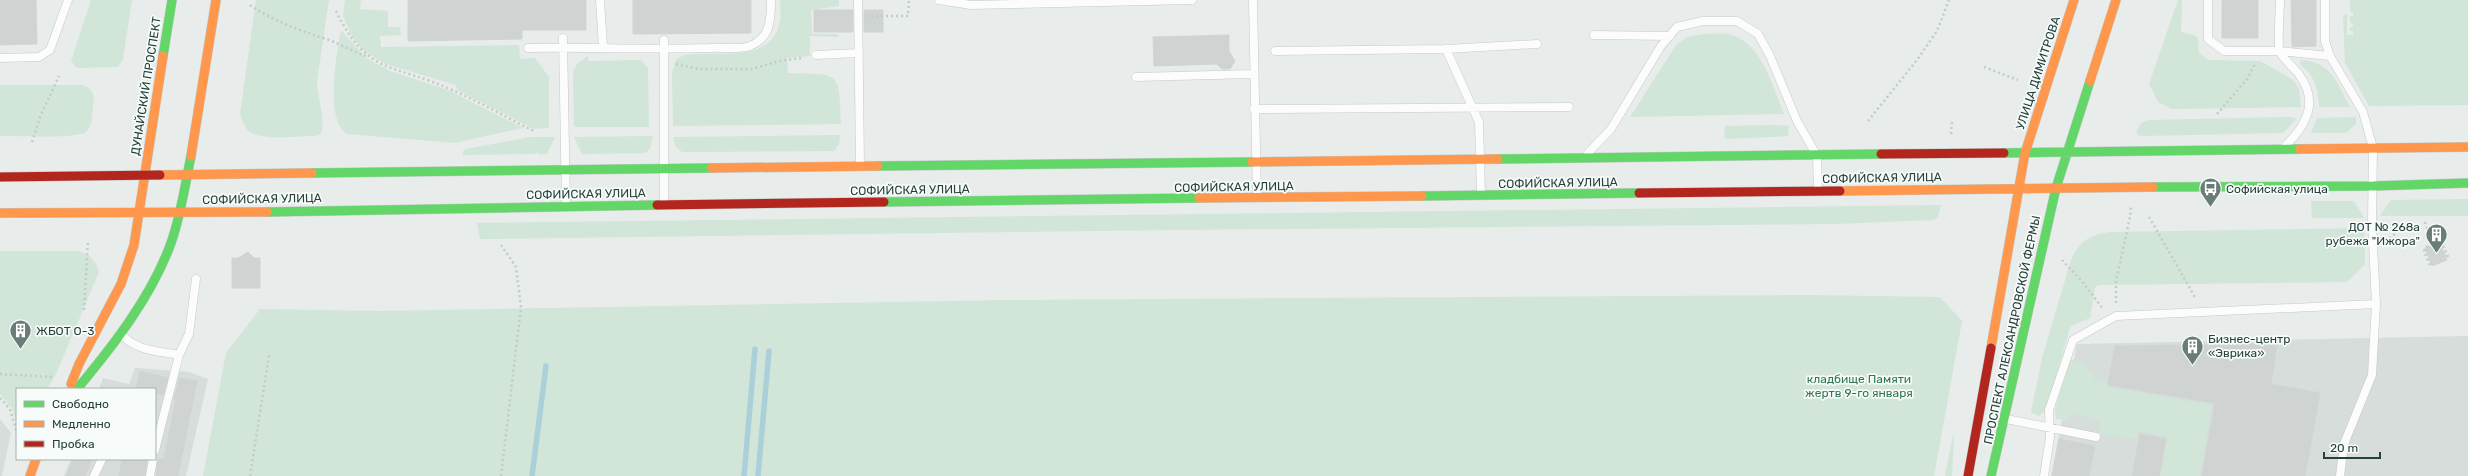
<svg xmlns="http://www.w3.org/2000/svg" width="2468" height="476" viewBox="0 0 2468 476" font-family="Rubik,sans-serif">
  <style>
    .built { fill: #d6ddda }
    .green { fill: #d1e5d8 }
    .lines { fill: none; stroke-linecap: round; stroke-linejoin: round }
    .stream { stroke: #aad0d9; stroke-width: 5.5 }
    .building { fill: #cfd3d2; stroke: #d0d5d3 }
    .lane-casing { stroke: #c5c9c8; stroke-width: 9 }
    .fast-casing { stroke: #c3cac8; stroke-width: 10 }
    .slow-casing { stroke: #c3cac8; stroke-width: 10 }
    .jam-casing { stroke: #c3cac8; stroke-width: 10 }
    .path { stroke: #c3cbca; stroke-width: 2.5; stroke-dasharray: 2 3; stroke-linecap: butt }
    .lane { stroke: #fcfcfc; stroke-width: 8 }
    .fast { stroke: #63d668; stroke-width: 9 }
    .slow { stroke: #ff974d; stroke-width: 9 }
    .jam { stroke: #b3261e; stroke-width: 9 }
    .labels { text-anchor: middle; stroke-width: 3.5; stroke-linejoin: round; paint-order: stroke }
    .street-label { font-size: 12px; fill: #25413b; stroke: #f7fbf9 }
    .poi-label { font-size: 12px; fill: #25413b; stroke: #f7fbf9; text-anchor: start }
    .park-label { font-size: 12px; fill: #2f774f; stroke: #f7fbf9 }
  </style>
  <rect width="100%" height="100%" fill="#e8ecea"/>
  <path class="built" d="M2468 336V476H2051L2077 344Z
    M135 368 189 372 208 379 186 476H64L71 459H155V389H99L103 378 129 384Z
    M0 419 11 433 2 476H0Z"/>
  <path class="green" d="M91 0H132L123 59 118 67 77 68 71 61Z
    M256 0H329L317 81C317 96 326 121 321 134L314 136C298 136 268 140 254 134 245 131 243 122 240 114Z
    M345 0H361L360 9 388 11V27H400L401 35 380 36 381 47 519 45 520 59 535 58 549 77V128L534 129 457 90 456 85 385 64 364 51 351 35 343 16Z
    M780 0H839V6L811 10 812 34H838V37L810 36V56L787 58 788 73C841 75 839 70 841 124L673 126 672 73 675 61C684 53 692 54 704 54 732 53 773 59 780 21 781 15 780 7 780 0Z
    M2178 0H2182L2181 32 2196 36 2198 40 2199 53 2208 60 2260 61 2293 80 2299 89 2301 107 2172 109 2158 102 2149 84Z
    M2350 0H2468V105L2369 106 2345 63 2343 15 2347 14V35H2353V31H2350V28L2353 27V23H2350V16H2353V12H2350Z
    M341 30 366 58 390 71 448 90 523 128 454 143 347 134C324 119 337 53 341 30Z
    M1703 34C1711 34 1720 33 1728 34 1762 41 1772 86 1784 114L1630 117 1676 45 1687 37Z
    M588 56V61L641 60 648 68 649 127H574L573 72 577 64Z
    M2301 60C2332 62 2337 83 2350 107H2319C2319 89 2314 75 2300 64Z
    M0 85H82C93 89 95 95 93 106 92 114 93 126 86 132 75 139 16 136 0 136Z
    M2292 117 2297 119 2283 133 2142 136 2138 135 2136 132 2141 123 2149 120Z
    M2356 117V124L2346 133H2311L2317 118Z
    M1776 125 1789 126 1788 136 1726 139 1724 137 1725 126Z
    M840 135 839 144 834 151 682 152 676 147 673 137Z
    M653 136 650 149 645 153 582 154 574 137Z
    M530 137H555L547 154H537V152L534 154 463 155V151L466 149Z
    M2468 199V216H2380L2391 200Z
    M2311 201H2354L2364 218H2312Z
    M1941 205 1938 217 1933 220 1836 224 1175 230 483 239H480L477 223Z
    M2364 228 2365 264 2347 282 2099 285 2095 287 2090 318 2073 325 2070 328 2046 410 2039 416 2031 412 2042 358 2071 260C2080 241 2090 234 2111 232Z
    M0 251H78C89 254 96 260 99 272L56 374 47 389H17V424L12 408 0 394Z
    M1805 295 1940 297 1962 321 1934 476H203L226 353 260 309 377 311 1008 300Z
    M2070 359 2085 364 2095 379 2106 382 2107 387 2212 405 2200 476H2160L2167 437 2138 431 2136 439 2099 434 2100 422 2074 414 2065 420 2056 419 2055 410Z
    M1954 430 1952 476H1945Z"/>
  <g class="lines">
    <path class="stream" d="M532 476 546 366
      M744 476 755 349
      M758 476 769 351"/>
  </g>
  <path class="building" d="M0 0H36L37 44 0 45Z
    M408 0H586V30H522V39L408 41Z
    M633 0H751V33L633 34Z
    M2222 0H2258V38H2222Z
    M2291 0H2316V46L2292 47Z
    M814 10H853V32H814Z
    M864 10H883V32H864Z
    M1229 35V51L1235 61 1230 69H1222L1217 64 1154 66 1153 37Z
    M2440 242 2447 260 2432 266 2425 248Z
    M248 252 254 258H260V288H232V258H238Z
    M2277 344 2271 384 2320 393 2305 476H2202L2215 403 2108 385 2115 346Z
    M140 371 168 378 163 395 155 393V389H136Z
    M180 378 197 381 178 476H156L158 459H164L176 399 174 398Z
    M2140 434 2166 439 2159 476H2132Z
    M2059 439 2095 446 2089 476H2052Z
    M73 459H92L85 476H66Z
    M122 459H147L145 476H119Z"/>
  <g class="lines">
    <defs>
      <path id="lane" d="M600 0 603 46
        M858 0 860 166
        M939 0 971 5 1192 0
        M1253 0 1257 198
        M2208 0V39L2224 51H2279L2330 56
        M2280 0C2280 9 2277 46 2280 52 2284 60 2293 67 2298 73 2319 100 2308 124 2286 145
        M2325 0V41L2330 56 2363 112 2373 148 2372 223 2376 304 2372 375 2344 444 2340 476
        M1594 35 1670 36
        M563 38 566 205
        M528 48C588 47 648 50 708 48 720 47 739 50 750 46 771 38 771 18 771 0
        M1446 49 1479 122 1481 193
        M1275 51 1446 49 1537 44
        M816 55 859 53
        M0 58 39 57 50 50 68 0
        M1136 77 1253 74
        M1254 109 1569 107
        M1588 153 1611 129 1661 46 1677 27 1703 21H1737L1758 34 1770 56 1797 121 1817 156 1818 190
        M664 203V40
        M121 334C136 351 158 351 179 355
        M2006 419 2096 437
        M155 450 179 355 189 334 196 279
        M94 476 102 459
        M150 476 153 459
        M2044 476 2050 437 2049 410 2073 340 2116 316 2376 304"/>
      <path id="fast" d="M163 56 172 0
        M2004 153 2300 149
        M1498 159 1881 154
        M878 166 1252 162
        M312 173 712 168
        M2153 187 2373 186 2468 183
        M1422 196 1639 193
        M884 202 1199 198
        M267 212 657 205
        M77 389C113 346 152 296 171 243 181 215 185 185 191 156
        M1991 476 2056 188 2090 81"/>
      <path id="slow" d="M2090 81 2116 0
        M2300 149 2468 147
        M191 156 216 0
        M1252 162 1498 159
        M712 168 878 166
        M160 175 312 173
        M1840 191 2153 187
        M1199 198 1422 196
        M0 213 267 212
        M1991 348 2025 153 2074 0
        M71 384 79 364 121 284 134 245 163 56
        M30 476 36 459"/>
      <path id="jam" d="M1881 154 2004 153
        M0 177 160 175
        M1639 193 1840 191
        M657 205 884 202
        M1968 476 1991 348"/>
    </defs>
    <use href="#lane" class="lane-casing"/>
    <use href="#fast" class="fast-casing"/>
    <use href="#slow" class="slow-casing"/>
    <use href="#jam" class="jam-casing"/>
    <path class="path" d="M250 5C277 23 299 30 329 40 342 45 354 52 366 56
      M336 11C368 77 394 63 452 90 480 102 507 118 534 131
      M871 16H908L909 0
      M676 64 699 69H752L779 61 803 58
      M1984 67 2018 80
      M2217 114 2247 79 2255 64
      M1868 121 1917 60 1937 31 1949 0
      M1951 134 1952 122
      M32 142 40 117 59 76
      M2149 217 2196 299
      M2425 222 2432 244
      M2386 242 2408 222
      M501 245 516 267 521 307 501 476
      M2062 260 2081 280 2103 309
      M2430 265 2424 251 2426 247 2438 242 2442 243 2448 257
      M2116 303V281L2130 217 2131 206
      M84 310 88 241
      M0 374 53 377
      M0 398 10 409 17 433
      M250 476 269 355"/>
    <use href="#lane" class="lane"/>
    <use href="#fast" class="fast"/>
    <use href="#slow" class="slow"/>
    <use href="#jam" class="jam"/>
  </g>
  <defs>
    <symbol id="bus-pin" viewBox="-11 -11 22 30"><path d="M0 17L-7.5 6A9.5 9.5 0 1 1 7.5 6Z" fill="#697d78" stroke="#f7fbf9"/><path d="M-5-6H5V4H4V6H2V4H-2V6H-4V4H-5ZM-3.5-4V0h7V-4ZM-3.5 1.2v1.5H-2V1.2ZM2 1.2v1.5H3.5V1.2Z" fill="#fff"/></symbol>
    <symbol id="building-pin" viewBox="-11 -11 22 30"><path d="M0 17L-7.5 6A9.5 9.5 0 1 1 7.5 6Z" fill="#697d78" stroke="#f7fbf9"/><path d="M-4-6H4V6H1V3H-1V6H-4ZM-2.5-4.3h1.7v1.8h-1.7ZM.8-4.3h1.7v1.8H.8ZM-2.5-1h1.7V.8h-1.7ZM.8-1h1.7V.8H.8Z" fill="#fff"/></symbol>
  </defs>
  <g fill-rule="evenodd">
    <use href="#bus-pin" x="2198" y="176" width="25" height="34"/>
    <use href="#building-pin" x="2424" y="222" width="25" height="34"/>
    <use href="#building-pin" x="8" y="318" width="25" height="34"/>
    <use href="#building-pin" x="2180" y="334" width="25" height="34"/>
  </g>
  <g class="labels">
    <g class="street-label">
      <text transform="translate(2038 73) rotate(-72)" y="4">УЛИЦА ДИМИТРОВА</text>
      <text transform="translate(146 86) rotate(-81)" y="4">ДУНАЙСКИЙ ПРОСПЕКТ</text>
      <text transform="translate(1882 178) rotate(-1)" y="4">СОФИЙСКАЯ УЛИЦА</text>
      <text transform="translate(1558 183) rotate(-1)" y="4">СОФИЙСКАЯ УЛИЦА</text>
      <text transform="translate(1234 187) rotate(-1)" y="4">СОФИЙСКАЯ УЛИЦА</text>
      <text transform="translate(910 190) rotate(-1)" y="4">СОФИЙСКАЯ УЛИЦА</text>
      <text transform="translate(586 194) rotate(-1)" y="4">СОФИЙСКАЯ УЛИЦА</text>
      <text transform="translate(262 199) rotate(-1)" y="4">СОФИЙСКАЯ УЛИЦА</text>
      <text transform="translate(2012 330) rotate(-78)" y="4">ПРОСПЕКТ АЛЕКСАНДРОВСКОЙ ФЕРМЫ</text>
    </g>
    <g class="poi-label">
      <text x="2226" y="193">Софийская улица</text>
      <text x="2420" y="231" text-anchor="end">ДОТ № 268а<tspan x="2420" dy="14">рубежа "Ижора"</tspan></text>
      <text x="36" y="335">ЖБОТ О-3</text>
      <text x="2208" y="343">Бизнес-центр<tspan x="2208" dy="14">«Эврика»</tspan></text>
    </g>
    <g class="park-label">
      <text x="1859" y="383">кладбище Памяти<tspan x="1859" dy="14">жертв 9-го января</tspan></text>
    </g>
  </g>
  <rect x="16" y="388" width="140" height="72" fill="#f7fbf9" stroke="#a3b1ad"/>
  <rect x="24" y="401" width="20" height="6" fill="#63d668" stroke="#a3b1ad"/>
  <text x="52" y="408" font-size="12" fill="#25413b">Свободно</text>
  <rect x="24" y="421" width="20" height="6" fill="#ff974d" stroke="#a3b1ad"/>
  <text x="52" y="428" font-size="12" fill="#25413b">Медленно</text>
  <rect x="24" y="441" width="20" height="6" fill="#b3261e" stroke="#a3b1ad"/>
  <text x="52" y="448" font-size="12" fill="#25413b">Пробка</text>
  <path d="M2324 452v6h56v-6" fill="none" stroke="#25413b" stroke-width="2"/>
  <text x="2330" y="452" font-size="12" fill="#25413b" stroke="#f7fbf9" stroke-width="3" paint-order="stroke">20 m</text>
</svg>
